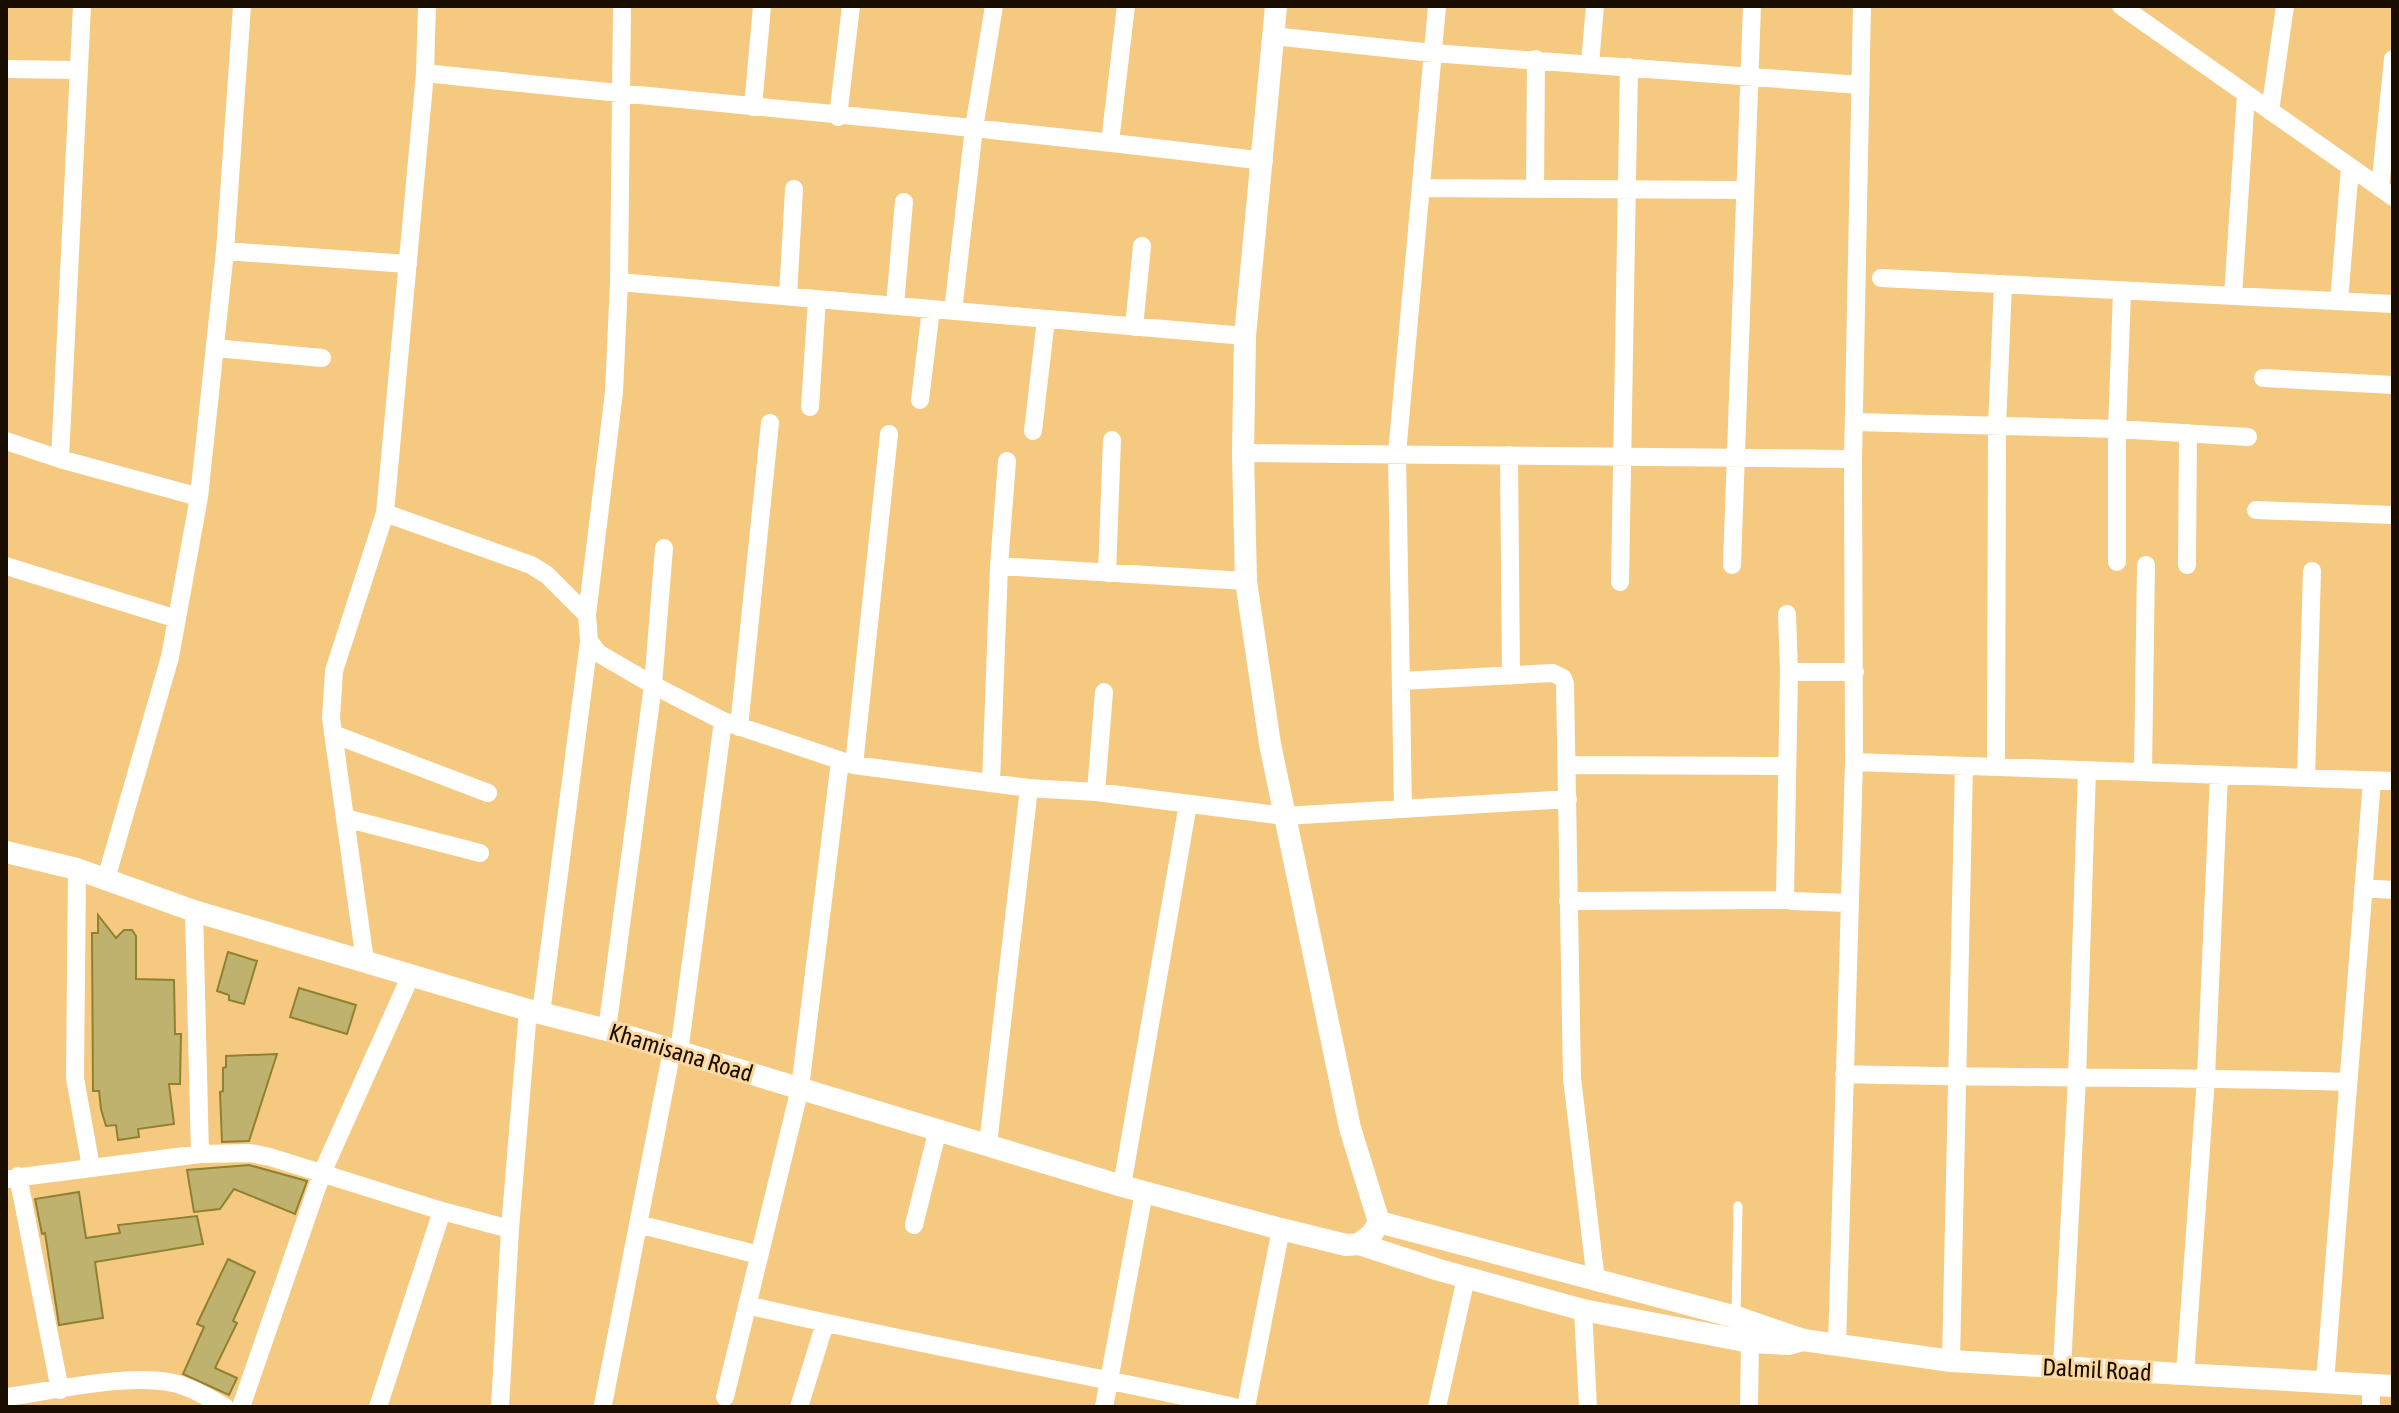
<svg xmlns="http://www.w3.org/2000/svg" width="2399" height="1413" viewBox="0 0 2399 1413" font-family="'Asap Condensed',sans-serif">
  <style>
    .building { fill: #beb26e; stroke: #90812e; stroke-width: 2 }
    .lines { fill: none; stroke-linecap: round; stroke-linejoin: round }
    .service { stroke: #fff; stroke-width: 9 }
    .minor { stroke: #fff; stroke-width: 18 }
    .tertiary { stroke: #fff; stroke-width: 22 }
    .labels { text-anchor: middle; stroke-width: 6; stroke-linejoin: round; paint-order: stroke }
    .street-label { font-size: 24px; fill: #190d00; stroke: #fcd89f }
  </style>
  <rect width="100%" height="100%" fill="#f5c980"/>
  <path class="building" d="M98 915 116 938 124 930H132L136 936V979L174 980 175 1034H181L180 1084H169L174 1124 138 1129 139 1137 118 1140 116 1125 106 1126 101 1109 99 1091H93L92 933H98Z
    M228 952 257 961 244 1004 229 1000V995L217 991Z
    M299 988 356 1005 347 1034 290 1017Z
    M277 1054 249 1141 222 1142 220 1092 223 1091V1068L226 1067V1056Z
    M249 1165 307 1181 295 1214 234 1189 220 1209 194 1212 187 1170Z
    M79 1192 86 1238 120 1233 118 1225 197 1216 203 1244 95 1262 103 1318 59 1325 45 1233 42 1234 35 1199Z
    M228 1259 255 1272 233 1321 237 1323 215 1368 237 1378 229 1395 183 1374 204 1327 197 1324Z"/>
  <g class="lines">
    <path class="service" d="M1736 1315 1738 1206"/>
    <path class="minor" d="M2121 6 2393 197
      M1273 36 1433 53 1860 85
      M1590 63 1595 6
      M6 69 78 70
      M425 73C704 103 985 126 1264 161
      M753 107 762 6
      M2270 111 2285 6
      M838 117 851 6
      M1110 142 1126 6
      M1423 188 1745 190
      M2380 188 2393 59
      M1535 189 1536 59
      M225 251 408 264
      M1881 278 2393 304
      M619 282 1245 336
      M788 296 794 189
      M2233 296 2246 94
      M2339 301 2350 167
      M895 305 904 202
      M953 311 974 128 994 6
      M1134 327 1142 246
      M215 348 322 358
      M2263 378 2393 385
      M920 400 931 309
      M810 407 817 299
      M1854 422 2117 429 2248 437
      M1033 431 1046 319
      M6 441 60 459 199 497
      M1243 453 1853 459
      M1509 455 1511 676
      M60 459 82 6
      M2256 510 2393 515
      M385 513 531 565 547 575 587 615 589 641 598 653 653 685 723 721 854 765 1029 788 1096 792 1285 816 1568 799
      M2117 562V429L2122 291
      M1732 565 1752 6
      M2187 565 2188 433
      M6 566 177 619
      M999 566 1246 581
      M1107 573 1112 440
      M1620 582 1629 67
      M1787 614 1789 672 1785 896 1792 901 1849 903
      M587 615 614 392 619 282 622 6
      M1789 672H1855
      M1401 681 1553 673 1563 678 1565 684 1572 1078 1596 1281
      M739 727 770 423
      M333 734 488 793
      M1854 762 2393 781
      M854 765 889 434
      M1567 765 1787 766
      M1996 767 1997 426 2003 284
      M2143 772 2146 565
      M2306 778 2312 571
      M991 782 999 566 1007 461
      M1096 792 1104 692
      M1403 809 1397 454 1437 6
      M345 818 480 853
      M77 869 75 1078 91 1167
      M106 879 170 657 199 497 225 251 242 6
      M2363 888 2393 890
      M1568 901 1788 900
      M194 911 200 1154
      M365 961 331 718 334 671 385 513 425 73 427 6
      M541 1013 589 641
      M607 1030 653 685 664 548
      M679 1052 723 721
      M1844 1074C2012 1079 2180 1076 2348 1082
      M988 1144 1029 788
      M18 1176 60 1390
      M6 1179 200 1154 250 1153 270 1157 442 1211 510 1229
      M1122 1186 1188 804
      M638 1224 759 1255
      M914 1225 938 1129
      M747 1305C908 1343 1072 1371 1234 1407
      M1583 1310 1588 1407
      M1837 1345 1854 762 1853 459 1862 6
      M1951 1361 1964 766
      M2062 1368 2077 1078 2087 770
      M2185 1374 2206 1077 2219 775
      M2325 1382 2372 780
      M6 1397C54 1391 143 1369 186 1387 200 1392 212 1400 225 1407
      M725 1397 800 1088 840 761
      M603 1405 672 1050
      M241 1407 322 1173 411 975
      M378 1407 442 1211
      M500 1407 510 1229 528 1010
      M799 1407 825 1323
      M1104 1407 1144 1192
      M1246 1407 1281 1229
      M1437 1407 1466 1278
      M1749 1407 1750 1342
      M2371 1407V1385"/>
    <path class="tertiary" d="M1276 6 1245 336 1243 453 1246 581 1270 744 1350 1128 1379 1222 1372 1234 1359 1244
      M6 852 77 869 194 911 528 1010 607 1030 1122 1186 1281 1229 1346 1245 1359 1244 1439 1270 1583 1310 1750 1342 1789 1344 1803 1340
      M1379 1222 1736 1317 1803 1340 1951 1361 2393 1386"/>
  </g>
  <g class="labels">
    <g class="street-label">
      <text transform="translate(681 1053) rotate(17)" y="8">Khamisana Road</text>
      <text transform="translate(2097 1370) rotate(3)" y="8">Dalmil Road</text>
    </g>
  </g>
  <rect width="2399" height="1413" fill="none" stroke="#190d00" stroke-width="16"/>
</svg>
